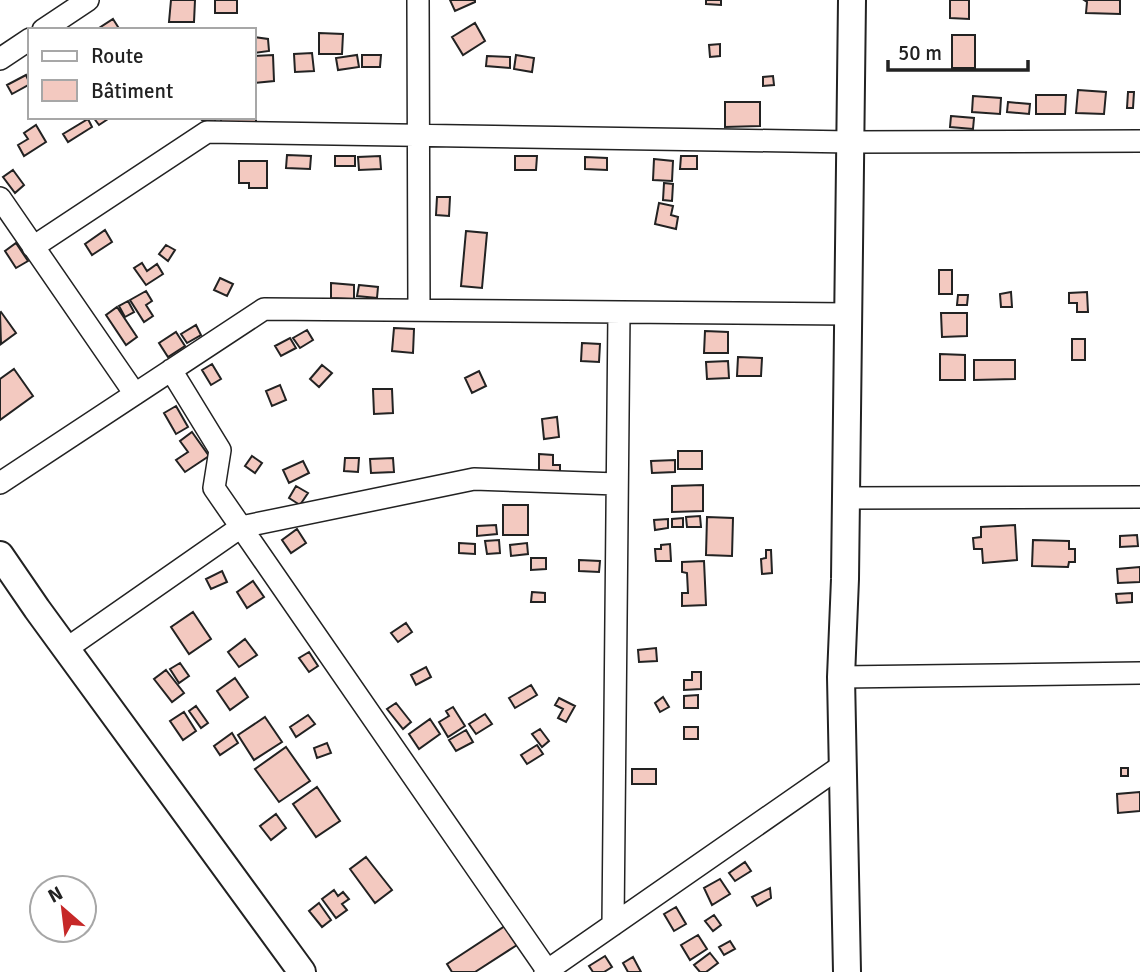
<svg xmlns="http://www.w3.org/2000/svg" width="1140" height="972" viewBox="0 0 1140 972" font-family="Signika,sans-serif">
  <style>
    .building { fill: #f3c9c0; stroke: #222; stroke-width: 2 }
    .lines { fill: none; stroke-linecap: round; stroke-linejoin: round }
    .minor-casing { stroke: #222; stroke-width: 24 }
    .major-casing { stroke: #222; stroke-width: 30 }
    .minor { stroke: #fff; stroke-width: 21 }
    .major { stroke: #fff; stroke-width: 26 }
  </style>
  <rect width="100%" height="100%" fill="#fff"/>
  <path class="building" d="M171 0H195L194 22H169Z
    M215 0H237V13H215Z
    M450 0H475V2L455 11Z
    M706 0H721V5L706 4Z
    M950 0H969V19L950 18Z
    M1084 0H1120V14L1086 13 1087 2Z
    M113 19 120 30H96Z
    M475 23 485 41 463 55 452 37Z
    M319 33 343 34 342 54H319Z
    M952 35H975V68H952Z
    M254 37 268 39 269 51 254 53Z
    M720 44V56L710 57 709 45Z
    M312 53 314 71 295 72 294 54Z
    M273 55 274 81 254 83V56Z
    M357 55 359 67 338 70 336 58Z
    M362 55H381L380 67H362Z
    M516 55 534 58 532 72 514 69Z
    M487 56 510 57V68L486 66Z
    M26 75 30 84 12 94 7 85Z
    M773 76 774 85 763 86V77Z
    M1078 90 1106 92 1104 114 1076 113Z
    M1128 92H1134L1133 108H1127Z
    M1036 95H1066L1065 114H1036Z
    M973 96 1001 98 1000 114 972 112Z
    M725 102H760V126L725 127Z
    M1008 102 1030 104 1029 114 1007 112Z
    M254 108H256V128H221V117H254Z
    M951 116 974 118 973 129 950 127Z
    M93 117H111L99 125Z
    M203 117H215V122L202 120Z
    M88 119 92 127 68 142 63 134Z
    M36 125 46 142 24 156 18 145 28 139 24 133Z
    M287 155 311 156 310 169 286 168Z
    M335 156H355V166H335Z
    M380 156 381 169 359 170 358 157Z
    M515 156H537L536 170H515Z
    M681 156H697V169H680Z
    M585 157 607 158V170L585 169Z
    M654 159 673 161 672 181 653 180Z
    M239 161H267V188H249V183H239Z
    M13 170 24 185 15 193 3 177Z
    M664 183 673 184 672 201 663 200Z
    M437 197H450L449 216 436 215Z
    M659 203 673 206 671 215 678 217 676 229 655 224Z
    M105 230 112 242 92 255 85 244Z
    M466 231 487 233 482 288 461 286Z
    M16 243 28 261 16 268 5 251Z
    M166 245 175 250 168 261 159 254Z
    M142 263 147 271 157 264 163 274 146 285 134 268Z
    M939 270H952V294H939Z
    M220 278 233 284 227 296 214 290Z
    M331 283 354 285V299L331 298Z
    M359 285 378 287 377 298 357 296Z
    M146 291 152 301 146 305 153 316 144 322 130 300Z
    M1011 292 1012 307H1001L1000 294Z
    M1087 292 1088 312H1077V303H1069V293Z
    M958 295H968L967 305H957Z
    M128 301 134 312 125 317 119 306Z
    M117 307 137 337 126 345 106 315Z
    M1 312 16 333 1 344 0 313Z
    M941 313H967V336L942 337Z
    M196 325 201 335 187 343 181 334Z
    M394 328 414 329 413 353 392 351Z
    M307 330 313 340 300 348 293 338Z
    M705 331 728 332V353H704Z
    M176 332 185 346 168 357 159 343Z
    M290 338 296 348 281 356 275 346Z
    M1072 339H1085V360H1072Z
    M582 343 600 344 599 362 581 361Z
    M940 354 965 355V380H940Z
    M738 357 762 358 761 376H737Z
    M974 360H1015V379L974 380Z
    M728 361 729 378 707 379 706 362Z
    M212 364 221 379 211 385 202 370Z
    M322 365 332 373 319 387 310 379Z
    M14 369 33 396 0 420V379Z
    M479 371 486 386 472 393 465 378Z
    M280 385 286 400 272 406 266 391Z
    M373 389H392L393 413 374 414Z
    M176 406 188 427 176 434 164 413Z
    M557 417 559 437 544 439 542 419Z
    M192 432 209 456 185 472 176 460 188 452 180 441Z
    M678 451H702V469H678Z
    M539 454 553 455V465H560V475H539Z
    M252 456 262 463 255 473 245 466Z
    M345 458H359L358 472 344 471Z
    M393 458 394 472 371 473 370 459Z
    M675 460V472L652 473 651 461Z
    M303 461 309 473 289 483 283 470Z
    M703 485V511L672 512V486Z
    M296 486 308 493 300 505 289 498Z
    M503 505H528V535H503Z
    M700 516 701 527H687L686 517Z
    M707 517 733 518 732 556 706 555Z
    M683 518V527H672V519Z
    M668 519V528L655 530 654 520Z
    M496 525 497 534 477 536V526Z
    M1015 525 1017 560 983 563 982 549H974L973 538 981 537V527Z
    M297 529 306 543 291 553 282 540Z
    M1137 535 1138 546 1120 547V536Z
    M499 540 500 553 487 554 485 541Z
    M1033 540 1069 541V549H1075V562H1069L1068 567 1032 566Z
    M459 543 475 544V554L459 553Z
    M527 543 528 554 511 556 510 545Z
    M670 544 671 561H656L655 549H661V545Z
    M766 550H771L772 573 762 574 761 559 766 558Z
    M531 558H546V569L531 570Z
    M579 560 600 561 599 572 579 571Z
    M704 561 706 605 682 606V593H688L687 573 682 572V562Z
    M1140 567V582L1118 583 1117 569Z
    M222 571 227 582 211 589 206 579Z
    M253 581 264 597 247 608 237 592Z
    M532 592 545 593V602H531Z
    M1132 593V602L1117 603 1116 594Z
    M193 612 211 639 189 654 171 627Z
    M406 623 412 632 398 642 391 633Z
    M245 639 257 655 239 667 228 652Z
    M656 648 657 661 639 662 638 650Z
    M309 652 318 666 309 672 299 658Z
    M180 663 189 676 179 683 170 669Z
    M426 667 431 677 416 685 411 675Z
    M166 670 184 693 172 702 154 679Z
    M692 672H701V689L684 690V680H692Z
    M235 678 248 697 230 710 217 691Z
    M531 685 537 695 515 708 509 698Z
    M698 695V708H684V696Z
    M663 697 669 707 660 712 655 703Z
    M559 698 575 706 566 722 558 718 563 709 555 705Z
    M396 703 411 722 403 729 387 709Z
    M196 706 208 723 201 728 189 711Z
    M453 707 465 726 448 737 439 722 449 716 446 711Z
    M184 712 196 731 183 740 170 721Z
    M485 714 492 724 476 734 469 724Z
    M308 715 315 724 296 737 290 727Z
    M265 717 282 742 254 760 238 735Z
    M430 719 440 734 419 749 409 734Z
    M684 727H698V739H684Z
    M540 729 549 741 542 747 532 734Z
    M466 730 473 742 456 751 449 740Z
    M232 733 238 743 220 755 214 746Z
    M327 743 331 753 317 758 314 748Z
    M537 745 543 754 527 764 521 755Z
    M286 747 310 781 279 802 255 769Z
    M1121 768H1128V776H1121Z
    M632 769H656V784H632Z
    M317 787 340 821 316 837 293 804Z
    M1140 792V811L1118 813 1117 794Z
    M276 814 286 828 271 840 260 826Z
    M366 857 392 890 375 903 350 869Z
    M745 862 751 871 735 881 729 873Z
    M720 879 730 894 712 905 704 888Z
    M770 888 771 898 757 906 752 897Z
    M334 890 338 896 343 892 349 899 342 904 347 910 336 918 322 899Z
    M319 903 331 920 322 927 309 911Z
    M676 907 686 924 674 931 664 914Z
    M714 915 721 925 713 931 705 921Z
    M505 926 517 945 475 972H452L447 964Z
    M698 935 707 949 690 960 681 945Z
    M730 941 735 949 724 955 719 947Z
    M710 953 718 963 706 972H700L694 965Z
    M605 956 612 967 604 972H593L589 966Z
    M633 957 641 972H628L623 963Z"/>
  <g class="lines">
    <defs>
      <path id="minor" d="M418 0 419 310
        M43 30 88 0
        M0 59 30 39
        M0 198 135 394
        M33 247 207 132 851 142 1140 141
        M171 370 220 450 214 488 547 970
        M0 483 264 309 849 314
        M846 498 1140 497
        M66 649 241 527 474 479 617 484
        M841 677 1140 673
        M613 925 619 312
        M545 972 843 765"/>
      <path id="major" d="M0 555 37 609 302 972
        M847 972 841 677 845 579 852 0"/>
    </defs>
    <use href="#minor" class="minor-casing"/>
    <use href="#major" class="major-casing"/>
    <use href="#minor" class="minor"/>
    <use href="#major" class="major"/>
  </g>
  <rect x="28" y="28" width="228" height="91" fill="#ffffff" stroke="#a7a7a7" stroke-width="2"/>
  <rect x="42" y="51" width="35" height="10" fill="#ffffff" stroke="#a7a7a7" stroke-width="2"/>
  <text x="91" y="63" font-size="21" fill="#222222">Route</text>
  <rect x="42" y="80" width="35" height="21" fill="#f3c9c0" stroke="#a7a7a7" stroke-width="2"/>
  <text x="91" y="98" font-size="21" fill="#222222">Bâtiment</text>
  <g transform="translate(63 909) rotate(332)"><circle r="33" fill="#ffffff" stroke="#a7a7a7" stroke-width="2"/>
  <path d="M0-5L12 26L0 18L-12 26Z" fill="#c62828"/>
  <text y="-10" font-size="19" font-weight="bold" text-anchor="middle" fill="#222222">N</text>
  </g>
  <path d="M888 60v10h140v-10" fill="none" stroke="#222222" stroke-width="3.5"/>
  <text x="898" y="60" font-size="21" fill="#222222" stroke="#ffffff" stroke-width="5" paint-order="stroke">50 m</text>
</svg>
